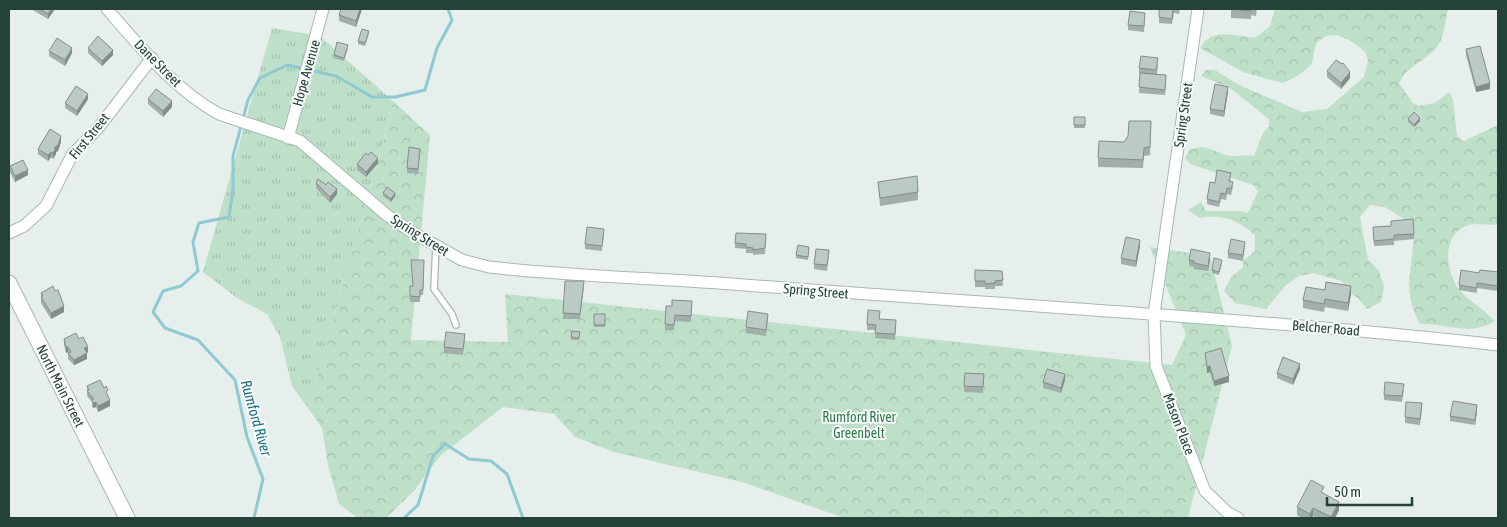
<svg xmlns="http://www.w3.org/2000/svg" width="1507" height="527" viewBox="0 0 1507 527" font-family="'Asap Condensed',sans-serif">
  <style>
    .grass { fill: url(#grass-tufts) }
    .forest { fill: url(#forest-crowns) }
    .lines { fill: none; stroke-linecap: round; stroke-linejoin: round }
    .stream { stroke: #8ec9d4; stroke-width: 3 }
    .service-casing { stroke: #a8b8b2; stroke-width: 8 }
    .minor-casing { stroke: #a8b8b2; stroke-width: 13 }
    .tertiary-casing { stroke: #a8b8b2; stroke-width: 17 }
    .service { stroke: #fff; stroke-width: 5.5 }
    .minor { stroke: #fff; stroke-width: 11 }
    .tertiary { stroke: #fff; stroke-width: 15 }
    .wall { fill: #a1aea9 }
    .shaded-wall { fill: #838d89 }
    .building { fill: #bbcac4; stroke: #838d89 }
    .labels { text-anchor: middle; stroke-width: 4; stroke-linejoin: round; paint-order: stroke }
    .street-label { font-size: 14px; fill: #24423a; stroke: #f7fbf9 }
    .park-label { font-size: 14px; fill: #2d7a4b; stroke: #f7fbf9 }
    .water-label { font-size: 15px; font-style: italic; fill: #1c6f80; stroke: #f7fbf9 }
  </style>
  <defs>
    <pattern id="grass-tufts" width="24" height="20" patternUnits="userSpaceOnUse" patternTransform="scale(1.25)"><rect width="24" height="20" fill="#bfe0c8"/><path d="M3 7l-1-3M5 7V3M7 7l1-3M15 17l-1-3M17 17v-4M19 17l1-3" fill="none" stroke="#a4c1ad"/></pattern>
    <pattern id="forest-crowns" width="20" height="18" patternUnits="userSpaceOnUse" patternTransform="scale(1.25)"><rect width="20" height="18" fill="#bfe0c8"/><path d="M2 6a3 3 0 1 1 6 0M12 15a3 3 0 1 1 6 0" fill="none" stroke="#a4c1ad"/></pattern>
  </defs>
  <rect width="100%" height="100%" fill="#e6efeb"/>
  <path class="grass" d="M272 28 320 36 394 102 308 408 292 386 280 337 267 314 237 298 203 272Z"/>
  <path class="forest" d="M1275 9H1448C1445 20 1445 34 1439 44 1429 60 1407 65 1399 83L1412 102 1418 106 1435 103 1449 92 1453 100 1457 136 1464 141 1498 125V225C1488 225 1473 222 1464 227 1442 238 1446 270 1458 288 1462 295 1487 312 1495 321 1467 337 1450 323 1420 324 1399 288 1416 263 1413 225L1385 207 1370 205 1360 217 1368 260 1379 271 1384 287 1381 302 1367 309 1358 298 1351 294 1342 281 1313 273 1299 276 1286 285 1266 309 1235 303 1224 291 1231 277 1243 267V261L1255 251V235C1238 220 1222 214 1200 218L1188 210 1201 202 1206 211H1240L1248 213 1258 191 1253 185 1190 164 1185 158 1189 150C1206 142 1214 153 1230 156 1239 157 1246 154 1254 156L1263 133 1269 127V119L1230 88 1201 76 1206 70H1215L1239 85 1302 112 1327 109 1364 77 1368 61 1366 53C1353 41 1330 24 1316 45 1313 51 1315 59 1311 64 1305 72 1291 80 1282 83L1243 72 1200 48C1212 27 1236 36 1255 38L1270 26Z
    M394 102 430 135 411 340 508 342 505 294 1172 365 1186 335 1150 247 1210 256 1232 346 1188 518H844L742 482 614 452 575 437 554 414 503 407 441 455 413 492 386 518H358L339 504 328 465 322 428 308 408Z"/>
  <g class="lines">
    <path class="stream" d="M254 518 263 479 247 437 235 380 198 340 165 328 153 312 163 291 181 286 198 271 193 242 199 223 229 217 233 190V156L248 100 260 78 287 65 336 76 372 97H395L425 90 437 48 452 20 448 9
      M404 518 418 505 433 456 445 444 469 459 491 461 507 474 523 518"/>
    <defs>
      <path id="service" d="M436 246 434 289 452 314 456 325"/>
      <path id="minor" d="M107 9C140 47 175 90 219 114L300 141 388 216 412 232 462 260 489 267C570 276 651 278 732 284 988 304 1244 317 1498 345
        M1198 9 1154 314 1156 366 1205 491 1228 513 1238 518
        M288 138 323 9
        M9 233 24 226 46 206 72 155 99 127 152 58"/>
      <g id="tertiary">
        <path id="s1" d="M9 283 127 518"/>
      </g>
    </defs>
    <use href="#service" class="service-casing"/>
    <use href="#minor" class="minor-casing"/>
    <use href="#tertiary" class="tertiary-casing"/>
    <use href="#service" class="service"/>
    <use href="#minor" class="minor"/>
    <use href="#tertiary" class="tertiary"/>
  </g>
  <path class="wall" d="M31 9H55L48 19Z
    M362 9 356 27 339 21V15Z
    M1159 9H1180L1179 14 1174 13 1172 24 1159 23Z
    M1231 9H1257L1256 16 1251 15V19L1231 18Z
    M1145 19 1144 32 1128 30V25Z
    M369 34 365 46 358 44V41Z
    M88 48 113 55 102 66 88 53Z
    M348 48 344 61 334 58V55Z
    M1466 49 1490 89 1476 92 1466 55Z
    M49 51 72 53 65 66 49 56Z
    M1158 64 1157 74 1166 81 1165 95 1139 93 1140 73H1139V68Z
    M1327 71 1350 78 1341 89 1327 77Z
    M1228 92 1224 117 1210 114V109Z
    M88 99 77 116 65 108V103Z
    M148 99 172 107 163 117 148 104Z
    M1074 117H1085V128H1074Z
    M1408 119 1420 121 1414 127 1408 122Z
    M1151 121 1150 155 1144 156 1143 168 1098 167V158L1124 142Z
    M61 142 58 151 56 152V154L53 159 51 157 48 161 38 154V149Z
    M420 154 418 174 407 173V168Z
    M378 163 366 177 357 170V164Z
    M10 166 28 175 15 182 10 172Z
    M1231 179 1230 181 1233 187 1231 195 1227 194 1226 200 1221 199 1219 207 1207 204V199L1215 183Z
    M878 182 918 192V200L880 206Z
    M316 183 337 194 330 203 316 188Z
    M383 193 395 196 391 202 383 196Z
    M1391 221 1414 234V239L1394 241V245L1374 246 1373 227 1391 226Z
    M604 234 602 251 585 249V244Z
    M766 239 765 254 753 255V253H746V249L735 248V243Z
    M1140 246 1136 267 1121 264V258Z
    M809 247 808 260 796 258V255Z
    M1245 247 1243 261 1228 258V253Z
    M829 256 827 271 814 269V264Z
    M1210 258 1208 271 1194 269V267L1189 266V260Z
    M411 260H424L423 295H420V302H410V286H413Z
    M1222 263 1219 275 1212 273V270Z
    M975 270 1002 271 1003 286H995V289H985V287H975Z
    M1498 272V291L1477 288V293L1459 290V285L1479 273Z
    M584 287 580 319H563V313Z
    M55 291 64 312 51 319 41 303V293Z
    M1351 294 1348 311 1325 307 1324 312 1303 308V300Z
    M692 301 691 322 675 321 674 330H665L666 306H672Z
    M594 314H605V327H594Z
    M768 319 766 336 746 333V327Z
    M879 319 896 326 895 340 875 338 876 330H867V324Z
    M572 331 580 332 579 340H571Z
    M64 339H79L88 352 87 353V359L74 365 68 359V352L66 353 64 345Z
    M465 340 463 355 444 353V347Z
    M1205 353 1229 382 1214 386 1210 372 1207 373Z
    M1300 369 1293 385 1277 378V373Z
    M965 373 984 374 983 393 964 392Z
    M1065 380 1061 393 1043 388V382Z
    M87 386 108 396 110 406 98 412 96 407 93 408 92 406V402L87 396Z
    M1404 390 1402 402 1384 400V395Z
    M1422 409 1420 425 1405 423V417Z
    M1477 411 1475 425 1450 421V416Z
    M1324 494 1339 510 1335 518H1317L1313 516 1312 518H1302L1297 515V507Z"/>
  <path class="shaded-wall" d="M51 9H55L48 19V14Z
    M360 9H362L356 27V21Z
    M72 48V53L65 66V60Z
    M113 50V55L102 66V61Z
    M1350 72V78L1341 89V83Z
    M1490 83V89L1476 92V87Z
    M1228 87V92L1224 117V111Z
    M88 94V99L77 116V111Z
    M172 101V107L163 117V111Z
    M1420 118V121L1414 127V125Z
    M61 136V142L58 151 56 152V154L53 159V153L54 148Z
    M51 152V157L48 161V155Z
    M378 158V163L366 177V172Z
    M28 170V175L15 182V176Z
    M337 189V194L330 203V197Z
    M395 193V196L391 202V199Z
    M1140 240V246L1136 267V261Z
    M1210 253V258L1208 271V266Z
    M1351 286V294L1348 311V303Z
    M64 306V312L51 319V313Z
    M66 347H68V352L66 353Z
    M88 347V352L84 354V348Z
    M87 353V359L74 365V360Z
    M1300 364V369L1293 385V379Z
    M1210 366V372L1207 373V367Z
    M1065 374V380L1061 393V388Z
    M1229 376V382L1214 386V381Z
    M110 400V406L98 412V406Z
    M96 402V407L93 408V403Z
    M1477 405V411L1475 425V420Z
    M1339 502V510L1335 518H1331Z
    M1313 508V516L1312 518H1310V514Z"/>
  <path class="building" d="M40 9H51L48 14Z
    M341 9H360L356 21 339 15Z
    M1159 9H1173L1172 19 1159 17Z
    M1231 9H1251V11Z
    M1130 11 1145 13 1144 26 1128 25Z
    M362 29 369 31 365 43 358 41Z
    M98 36 113 50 102 61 88 48Z
    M57 38 72 48 65 60 49 51Z
    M337 42 348 45 344 58 334 55Z
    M1480 46 1490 83 1476 87 1466 49Z
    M1141 56 1158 58 1156 70 1139 68Z
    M1336 60 1342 64 1343 63 1350 72 1341 83 1327 71Z
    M1140 73 1166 75 1165 90 1139 87Z
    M1215 84 1228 87 1224 111 1210 109Z
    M76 86 88 94 77 111 65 103Z
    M156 89 172 101 163 111 148 99Z
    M1414 112 1420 118 1414 125 1408 119Z
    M1074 117H1085V125H1074Z
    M1129 121H1151L1150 147 1144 148 1143 160 1098 158 1099 141 1124 142 1128 136Z
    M50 129 61 136 58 145 54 148H56L53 153 51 152 48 155 38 149Z
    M409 147 420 149 418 169 407 168Z
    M371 152 378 158 366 172 357 164 366 153 368 155Z
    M23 160 28 170 15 176 10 166Z
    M1217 170 1231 173 1229 181 1233 182 1231 189 1227 188 1226 194 1221 193 1219 202 1207 199 1210 182 1215 183Z
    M917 176 918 192 880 198 878 182Z
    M318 179 326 185 328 182 337 189 330 197 316 183Z
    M387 187 395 193 391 199 383 193Z
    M1413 219 1414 234 1394 235V239L1374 241 1373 227 1391 226V221Z
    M587 227 604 229 602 246 585 244Z
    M736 233 766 234 765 248 753 250V248L746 247V244L735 243Z
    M1126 237 1140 240 1136 261 1121 258Z
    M1231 239 1245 242 1243 255 1228 253Z
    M798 245 809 247 808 257 796 255Z
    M816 249 829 250 827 265 814 264Z
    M1191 249 1210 253 1208 266 1194 263V261L1189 260Z
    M1214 258 1222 260 1219 272 1212 270Z
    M411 260H424L423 290H420V297L410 296V286H413Z
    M975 270 1002 271 1003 280 995 281V283L985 284V281H975Z
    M1461 270 1479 273 1480 270 1498 272V286L1477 283V288L1459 285Z
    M565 281H584L580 314 563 313Z
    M1326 282 1351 286 1348 303 1325 299 1324 304 1303 300 1306 287 1325 290Z
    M53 286 55 291 58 290 64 306 51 313 41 297 43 296 41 293Z
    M672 300 692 301 691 316 675 315 674 325 665 324 666 306H672Z
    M868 310 880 311 879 319 896 320 895 334 875 333 876 325 867 324Z
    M748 311 768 314 766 330 746 327Z
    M594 314H605V325H594Z
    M572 331 580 332 579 338 571 337Z
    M446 332 465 334 463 349 444 347Z
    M76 333 79 339 83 337 88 347 84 348 87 353 74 360 68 353 71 352 68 347H66L64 339Z
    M1221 348 1229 376 1214 381 1210 366 1207 367 1205 353Z
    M1283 357 1300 364 1293 379 1277 373Z
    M1047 369 1065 374 1061 388 1043 382Z
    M965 373 984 374 983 387 964 386Z
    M100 380 104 388 106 386 108 390 106 392 110 400 98 406 96 402 93 403 92 400 94 399 87 391 89 390 87 386Z
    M1385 382 1404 384 1402 396 1384 395Z
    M1453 401 1477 405 1475 420 1450 416Z
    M1406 402 1422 403 1420 419 1405 417Z
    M1311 480 1324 487 1321 492 1339 502 1331 517 1313 508 1310 514 1297 507Z"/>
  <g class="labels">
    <g class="street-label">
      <text transform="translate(158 63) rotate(45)" y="5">Dane Street</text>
      <text transform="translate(306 73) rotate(-74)" y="5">Hope Avenue</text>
      <text transform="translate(1183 115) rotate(-82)" y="5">Spring Street</text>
      <text transform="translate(89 136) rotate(-51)" y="5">First Street</text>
      <text transform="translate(420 235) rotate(32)" y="5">Spring Street</text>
      <text transform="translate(816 291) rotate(5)" y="5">Spring Street</text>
      <text transform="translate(1326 328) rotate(5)" y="5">Belcher Road</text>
      <text dy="5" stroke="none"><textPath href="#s1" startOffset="115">North Main Street</textPath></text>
      <text transform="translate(1179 424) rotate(69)" y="5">Mason Place</text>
    </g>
    <g class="park-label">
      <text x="859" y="422">Rumford River<tspan x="859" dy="16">Greenbelt</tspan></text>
    </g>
    <g class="water-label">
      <text transform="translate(256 418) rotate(74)" y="5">Rumford River</text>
    </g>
  </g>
  <rect width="1507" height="527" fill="none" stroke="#24423a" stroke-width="20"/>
  <path d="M1327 497v8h85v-8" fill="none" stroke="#24423a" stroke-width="2.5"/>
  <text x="1334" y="497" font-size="15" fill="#24423a" stroke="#f7fbf9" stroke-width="4" paint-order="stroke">50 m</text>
</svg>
